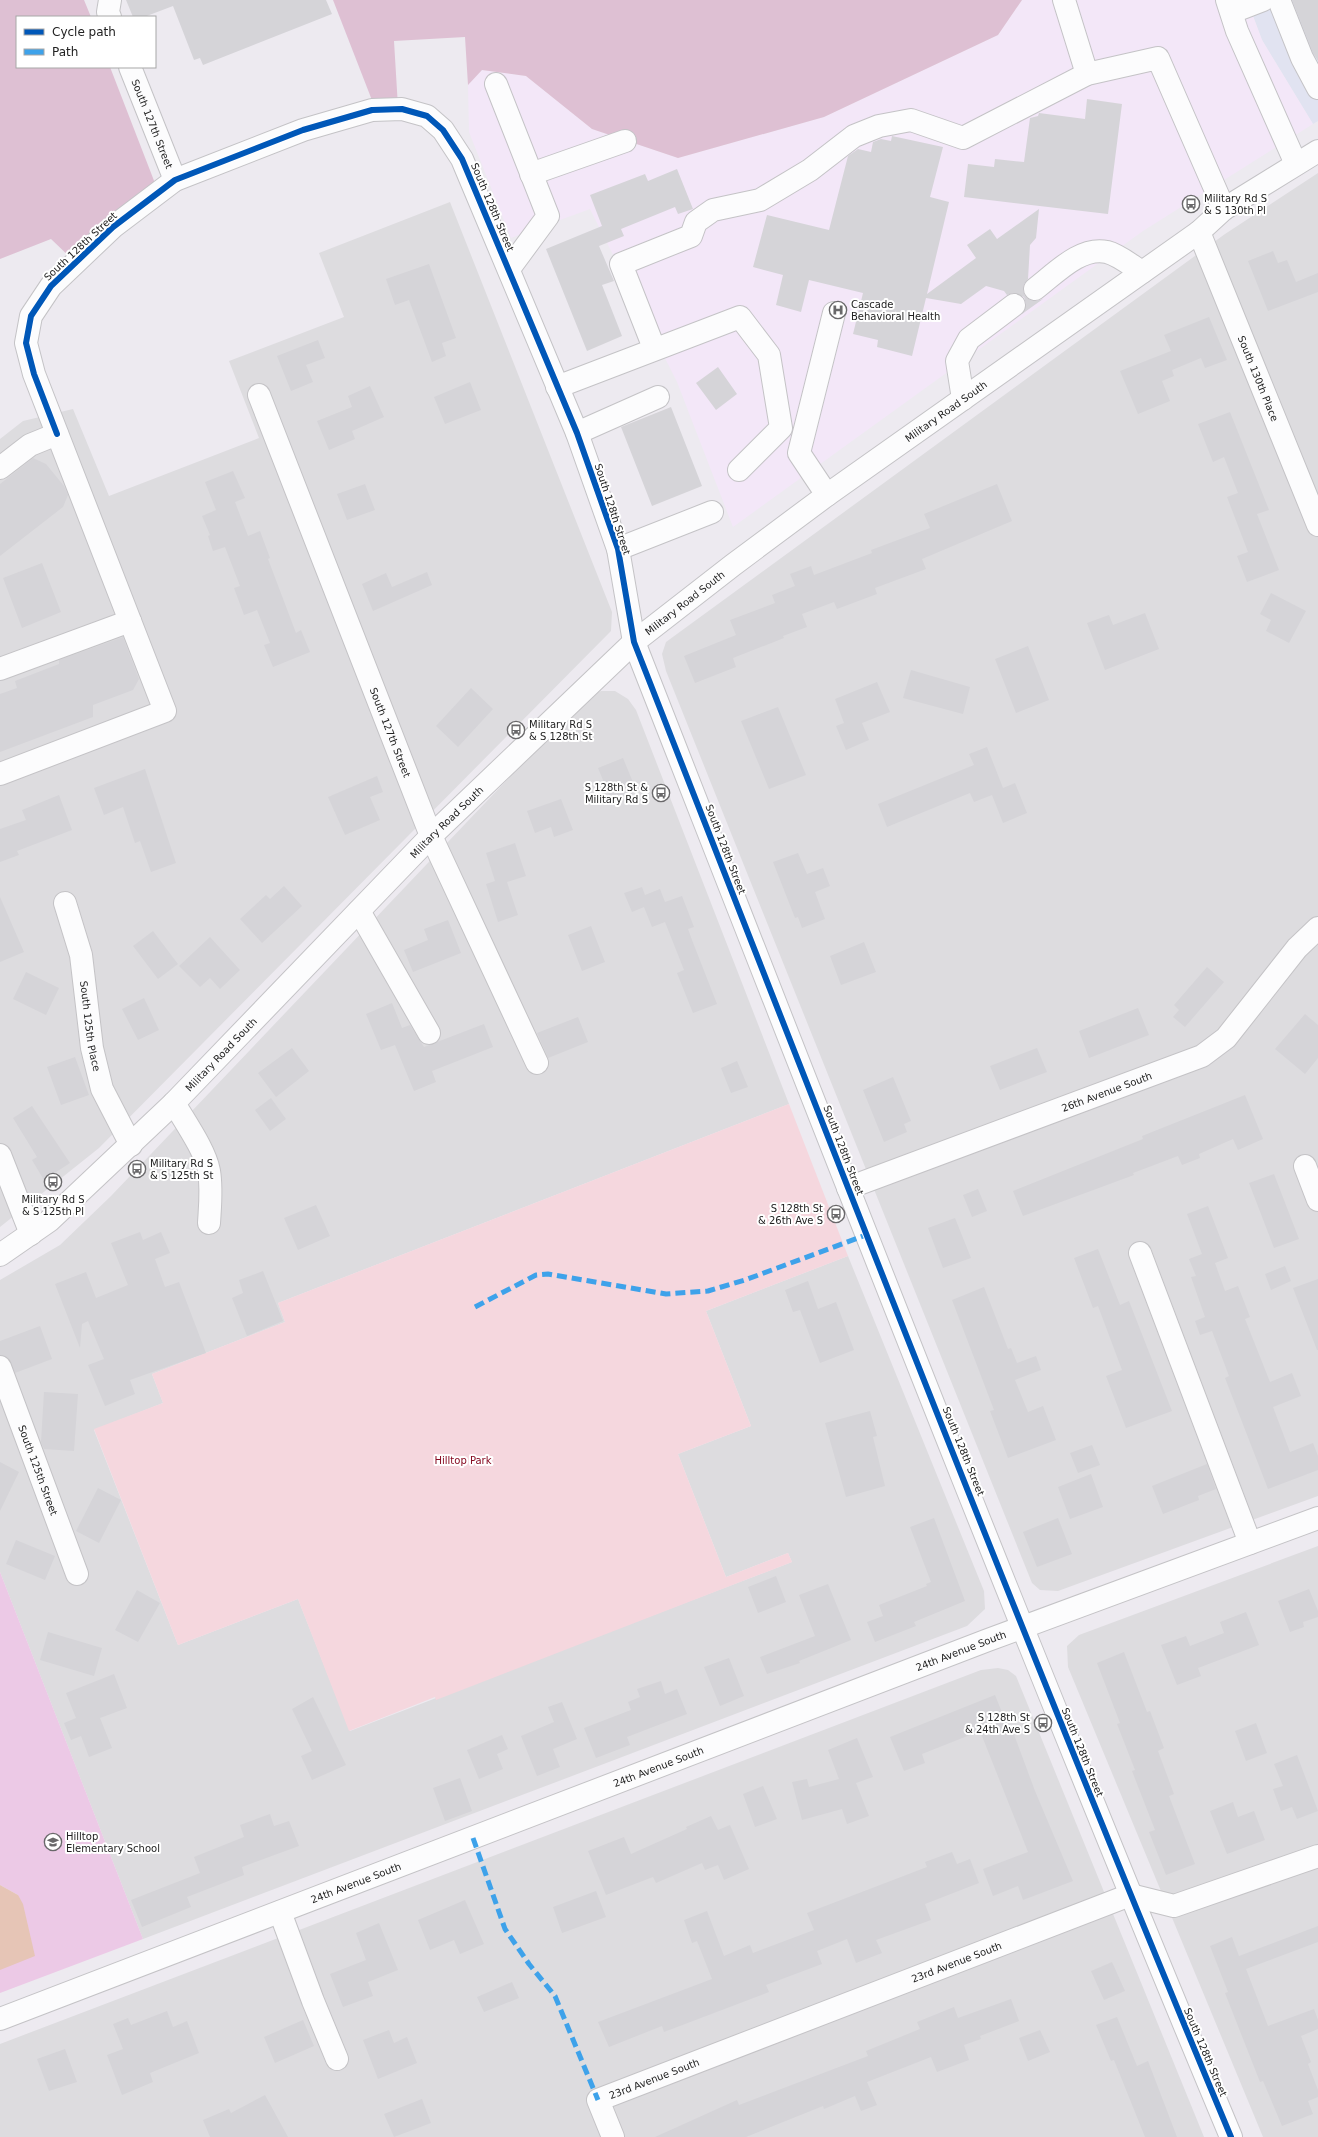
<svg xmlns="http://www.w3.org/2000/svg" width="1318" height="2137" viewBox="0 0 1318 2137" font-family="'DejaVu Sans',sans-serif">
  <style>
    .residential { fill: #dddcdf }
    .commercial { fill: #e1e3f1 }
    .education { fill: #f3e7f8 }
    .grass { fill: #ecc9e6 }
    .forest { fill: #dec0d3 }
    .park { fill: #f5d7de }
    .pitch { fill: #e6c5b6 }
    .building { fill: #d5d4d8 }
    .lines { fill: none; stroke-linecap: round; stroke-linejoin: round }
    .minor-casing { stroke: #c4c3c6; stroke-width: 24 }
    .minor { stroke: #fcfcfd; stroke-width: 22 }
    .quiet { stroke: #3ea2ea; stroke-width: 5; stroke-dasharray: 10 5; stroke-linecap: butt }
    .cycleway-casing { stroke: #fff; stroke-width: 8 }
    .cycleway { stroke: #0057b8; stroke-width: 6 }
    .labels { text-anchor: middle; stroke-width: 4; stroke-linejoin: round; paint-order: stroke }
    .street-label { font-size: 10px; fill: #222; stroke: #fff }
    .poi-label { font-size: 10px; fill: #222; stroke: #fff; text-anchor: start }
    .park-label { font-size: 10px; fill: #860a21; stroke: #fff }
  </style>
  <rect width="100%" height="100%" fill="#edeaf0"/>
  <path class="residential" d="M1318 173V1496L1058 1591 1040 1590 1032 1583 666 671 662 654 666 642 1225 234Z
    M450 202 612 612 611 631 99 1148 0 1227V439L23 421 73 409 109 496 259 438 229 361 344 317 319 253Z
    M601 691H615L628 699 636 710 789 1104 278 1303 285 1322 152 1374 163 1403 94 1430 178 1645 298 1599 350 1731 792 1562 788 1553 726 1577 678 1454 751 1426 706 1311 848 1256 984 1591 985 1609 967 1626 143 1939 0 1572V1280L60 1245 111 1196 583 700Z
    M1318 1546V2137H1263L1068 1667 1067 1646 1079 1635Z
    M998 1668 1008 1670 1016 1676 1204 2137H0V2044L981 1670Z"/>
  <path class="commercial" d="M1247 0H1318V121L1313 124 1262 40Z"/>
  <path class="education" d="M1022 0H1247L1262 40 1313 124 1143 231 733 527 677 382 590 209 511 238 469 132 468 85 482 70 526 76 592 129 678 158 824 117 998 35Z"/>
  <path class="grass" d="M0 1572 143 1939 0 1993V1970L18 1895 0 1885Z"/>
  <path class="forest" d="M0 0H84L91 17H17V67H110L158 191 74 261 51 239 0 259Z
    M333 0H1022L998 35 824 117 678 158 592 129 526 76 482 70 468 85 465 37 394 41 398 107 375 108Z"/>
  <path class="park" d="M789 1104 848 1256 706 1311 751 1426 678 1454 726 1577 788 1553 792 1562 436 1700 435 1697 349 1731 298 1599 178 1645 94 1429 163 1403 152 1374 285 1322 278 1303Z"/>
  <path class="pitch" d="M0 1885 18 1895 23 1904 35 1956 0 1970Z"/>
  <path class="building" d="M126 0H326L332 14 203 65 200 58 194 60 173 6 144 17H133Z
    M1292 0H1318V61L1313 53Z
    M1087 99 1122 104 1108 214 964 197 968 164 994 167 995 159 1024 162 1030 118 1038 116 1039 113 1085 119Z
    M892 136 943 147 930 197 949 202 927 294 976 258 967 245 990 229 997 239 1039 209 1036 238 1030 245 1028 279 1024 284 1023 290 1025 296 1030 300 1036 301 1043 299 1022 314 1026 304 1024 297 1013 293 1007 295 1004 291 986 286 961 304 926 298 912 356 877 347 878 340 853 334 863 293 809 280 801 312 776 305 783 275 753 267 767 215 829 230 848 156 858 149 871 152 873 142 881 139 891 141Z
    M677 169 693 209 678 214 675 207 621 229 624 236 599 246 614 281 602 285 622 336 587 351 546 249 602 226 590 195 645 174 648 181Z
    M1273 251 1278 263 1287 260 1296 282 1318 273V292L1268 311 1248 261Z
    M429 264 456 338 442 343 446 356 432 362 409 300 395 305 386 279Z
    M1209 317 1227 360 1205 368 1201 358 1172 370 1174 376 1162 381 1170 401 1138 414 1120 371 1171 351 1164 335Z
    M318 340 325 358 306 365 313 382 291 391 277 356Z
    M718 367 737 394 716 410 696 383Z
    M470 382 481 410 445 424 434 397Z
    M370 386 384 417 352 431 355 439 329 450 317 421 352 407 348 396Z
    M671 407 702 486 652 506 621 427Z
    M1230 412 1269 510 1257 514 1279 570 1247 582 1237 556 1248 552 1227 497 1238 493 1224 457 1213 462 1198 424Z
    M33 458 46 464 64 486 68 495 63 507 0 556V484Z
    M233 471 245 498 235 502 248 536 260 531 270 558 268 559 296 633 301 630 310 652 273 667 264 645 270 643 257 610 244 615 234 588 240 586 225 547 213 551 208 536 210 535 202 516 216 510 205 482Z
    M365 484 375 510 347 520 337 494Z
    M997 484 1012 521 922 559 926 569 875 588 877 594 837 609 834 602 802 614 807 627 783 636 784 638 733 658 736 667 695 683 684 656 736 635 730 620 775 603 772 595 795 586 790 574 811 566 814 575 872 553 871 550 930 528 924 514Z
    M42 563 61 612 22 628 3 578Z
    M427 572 432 585 373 611 362 584 386 573 392 587Z
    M1271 593 1306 611 1289 643 1266 631 1271 620 1260 614Z
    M1145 613 1159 649 1105 670 1087 623 1109 615 1113 625Z
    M123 637 139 679 133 690 93 705V717L0 752V694L17 688 15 681 59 664V660Z
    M1028 646 1049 700 1016 713 995 659Z
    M911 670 970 687 963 714 903 698Z
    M877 682 890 712 862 723 869 740 846 750 836 726 844 723 835 699Z
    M471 688 493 709 458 747 436 726Z
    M778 707 806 775 769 789 741 721Z
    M987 747 1003 788 1015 783 1027 813 1003 823 992 795 974 802 970 793 887 827 878 804 974 765 969 754Z
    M623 758 637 792 612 802 598 768Z
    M145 769 176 863 151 872 140 841 135 843 123 807 104 815 94 788Z
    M377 776 383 792 370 797 380 820 345 835 328 797Z
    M59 795 72 830 17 851 19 855 0 862V829L26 820 22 810Z
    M561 799 573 830 554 837 551 827 535 833 527 811Z
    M515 843 526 876 507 882 518 915 498 922 486 884 495 881 486 853Z
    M798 853 807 874 823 868 830 886 815 892 825 919 802 928 798 917 795 918 773 862Z
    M284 886 302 906 262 943 240 919 266 895 270 899Z
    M642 887 645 895 660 889 665 902 682 896 694 927 688 929 692 940 717 1004 693 1013 677 973 684 970 665 922 652 927 644 907 632 912 624 893Z
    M0 897 24 952 0 962Z
    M448 920 461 953 413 972 404 950 428 940 424 929Z
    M591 926 605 962 582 971 568 935Z
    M153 931 178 964 158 979 133 946Z
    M210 937 240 970 220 989 210 978 200 987 179 966Z
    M864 942 876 972 841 985 830 956Z
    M1207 967 1224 982 1185 1027 1173 1017 1179 1010 1174 1005Z
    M26 972 59 988 46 1015 13 999Z
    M144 998 159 1030 138 1040 122 1009Z
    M392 1003 402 1028 410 1025 424 1047 484 1024 493 1047 432 1071 436 1082 414 1091 395 1045 381 1050 366 1014Z
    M1138 1008 1149 1035 1089 1058 1079 1031Z
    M1305 1014 1318 1025V1058L1305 1074 1275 1049Z
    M578 1017 588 1042 548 1058 537 1033Z
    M292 1048 309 1071 276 1097 258 1073Z
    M1037 1048 1047 1072 1000 1090 990 1066Z
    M75 1057 89 1095 61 1105 47 1067Z
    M737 1061 748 1087 731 1093 721 1068Z
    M893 1077 911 1121 904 1124 907 1132 884 1142 863 1090Z
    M1245 1095 1263 1139 1238 1150 1233 1139 1199 1154 1200 1158 1182 1165 1178 1156 1133 1173 1134 1175 1023 1216 1013 1191 1143 1139 1142 1136Z
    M271 1098 286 1119 270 1131 255 1110Z
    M32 1106 70 1163 44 1180 32 1160 37 1157 13 1118Z
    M1274 1174 1299 1239 1274 1248 1249 1183Z
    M978 1189 987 1211 972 1217 963 1195Z
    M316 1205 330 1236 298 1250 284 1218Z
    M1208 1206 1228 1258 1215 1263 1225 1291 1238 1286 1250 1317 1245 1319 1270 1382 1292 1373 1301 1396 1273 1407 1290 1452 1313 1443 1318 1456V1470L1268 1489 1225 1378 1229 1376 1212 1331 1200 1335 1195 1321 1205 1317 1191 1277 1196 1276 1189 1259 1202 1254 1187 1214Z
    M955 1218 971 1258 943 1268 928 1228Z
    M140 1232 143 1240 161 1232 170 1253 155 1259 165 1287 179 1282 206 1353 130 1380 135 1394 105 1406 88 1365 104 1359 88 1321 82 1324 80 1348 55 1284 86 1272 96 1298 128 1285 111 1243Z
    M1098 1249 1120 1305 1129 1301 1172 1411 1126 1428 1106 1376 1122 1370 1098 1306 1093 1308 1074 1258Z
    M1285 1266 1291 1281 1271 1290 1265 1274Z
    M263 1271 283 1321 247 1336 232 1298 243 1293 239 1280Z
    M1318 1279V1350H1317L1293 1288Z
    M808 1281 818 1309 836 1302 854 1350 820 1363 800 1310 793 1312 785 1290Z
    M984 1287 1008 1349 1011 1348 1017 1363 1036 1356 1041 1370 1015 1380 1028 1412 1043 1406 1056 1440 1008 1458 990 1411 994 1410 952 1300Z
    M40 1326 52 1359 15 1373 8 1358 0 1355V1341Z
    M44 1392 78 1394 74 1451 44 1449 41 1442Z
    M870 1411 877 1436 873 1437 885 1486 846 1497 825 1423Z
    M1092 1445 1100 1465 1078 1473 1070 1453Z
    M0 1462 19 1472 0 1511Z
    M1207 1464 1216 1489 1198 1496 1199 1500 1163 1514 1152 1486Z
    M1091 1474 1103 1507 1070 1519 1058 1487Z
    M98 1488 121 1500 99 1543 76 1531Z
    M934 1518 965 1601 914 1622 916 1626 875 1642 867 1622 883 1616 879 1605 927 1586 926 1584 931 1582 910 1527Z
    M1058 1518 1072 1554 1037 1567 1023 1532Z
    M16 1540 55 1556 45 1580 6 1564Z
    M776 1576 786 1602 758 1613 748 1587Z
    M828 1584 851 1640 799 1661 800 1663 767 1674 760 1657 815 1636 799 1595Z
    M1309 1589 1318 1611V1617L1303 1622 1304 1627 1290 1632 1278 1601Z
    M137 1590 160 1603 138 1642 115 1630Z
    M1246 1612 1259 1645 1198 1668 1201 1676 1177 1685 1161 1645 1186 1636 1190 1646 1224 1633 1220 1622Z
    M48 1632 102 1648 94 1676 40 1660Z
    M1124 1652 1147 1712 1150 1711 1164 1748 1158 1751 1174 1794 1169 1796 1195 1864 1166 1875 1149 1832 1155 1830 1132 1771 1135 1770 1117 1724 1120 1723 1097 1663Z
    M729 1658 744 1696 720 1706 704 1667Z
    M114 1674 127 1708 100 1718 112 1748 89 1757 81 1736 71 1740 64 1723 76 1718 66 1693Z
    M661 1681 665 1694 677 1689 687 1714 627 1737 630 1745 596 1758 584 1728 631 1710 628 1702 640 1697 637 1689Z
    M995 1695 1009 1730 1012 1729 1035 1791 1073 1881 1023 1900 1018 1886 993 1896 983 1869 1028 1852 980 1731 922 1754 925 1763 904 1771 890 1737Z
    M313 1697 346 1765 312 1780 301 1756 312 1751 292 1709Z
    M562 1702 577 1739 553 1749 560 1767 537 1776 521 1736 554 1722 548 1707Z
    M1256 1723 1267 1753 1246 1761 1235 1731Z
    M502 1735 508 1749 497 1754 503 1769 479 1779 467 1750Z
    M857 1738 873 1777 856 1783 869 1816 847 1824 842 1809 802 1820 792 1782 807 1779 809 1787 839 1779 828 1750Z
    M1297 1755 1318 1811 1297 1819 1292 1807 1281 1811 1273 1789 1283 1786 1274 1764Z
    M460 1778 472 1811 445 1821 433 1788Z
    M763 1786 777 1819 755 1827 743 1794Z
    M1233 1802 1238 1817 1254 1811 1265 1840 1227 1854 1210 1811Z
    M270 1814 274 1826 289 1821 299 1846 242 1867 244 1875 187 1897 191 1907 142 1927 131 1900 200 1873 194 1857 244 1837 240 1825Z
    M711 1816 718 1830 730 1825 749 1869 724 1880 718 1865 705 1870 702 1863 656 1883 653 1877 606 1895 588 1851 624 1837 631 1854 687 1829 686 1827Z
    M952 1852 957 1864 970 1859 979 1883 925 1904 931 1920 876 1940 882 1953 856 1963 847 1939 817 1951 822 1964 766 1985 769 1992 664 2032 662 2026 609 2047 598 2022 712 1979 697 1941 692 1943 684 1920 707 1911 724 1956 750 1945 753 1953 814 1930 807 1913 927 1867 925 1862Z
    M596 1891 606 1917 562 1933 553 1907Z
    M465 1900 484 1944 460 1954 454 1940 430 1950 418 1920Z
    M379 1923 398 1970 368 1982 373 1996 343 2007 330 1974 366 1960 356 1933Z
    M1318 1926V1942L1246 1969 1268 2026 1314 2009 1318 2020V2029L1301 2036 1311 2062 1308 2064 1318 2090V2097L1308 2101 1313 2114 1282 2126 1263 2081 1260 2082 1225 1993 1228 1992 1210 1946 1232 1937 1239 1956Z
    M1112 1962 1125 1991 1104 2000 1091 1971Z
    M512 1982 519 1998 484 2012 477 1997Z
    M1011 1999 1019 2021 980 2036 981 2039 964 2045 969 2060 937 2072 931 2057 867 2082 877 2105 861 2111 855 2096 824 2109 823 2106 746 2137H655L737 2100 739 2105 868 2056 866 2051 920 2029 917 2022 954 2007 958 2018Z
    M167 2011 173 2027 187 2021 199 2053 150 2073 153 2082 122 2095 107 2055 123 2049 113 2024 128 2018 131 2025Z
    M1117 2017 1137 2066 1148 2061 1177 2137H1145L1114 2060 1111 2061 1096 2025Z
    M303 2020 314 2046 275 2063 264 2037Z
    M389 2030 394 2043 407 2037 417 2063 378 2079 363 2040Z
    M1040 2030 1050 2052 1028 2061 1019 2038Z
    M65 2049 77 2082 49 2091 37 2059Z
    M265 2095 288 2137H210L203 2120 229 2109 231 2113Z
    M422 2099 431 2123 394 2137 384 2114Z"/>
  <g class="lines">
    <defs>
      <g id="minor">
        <path d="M1064 0 1087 74"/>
        <path d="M1227 0 1237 31 1296 164"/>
        <path d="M1279 0 1302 58 1318 88"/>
        <path d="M1232 12 1263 0"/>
        <path d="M110 17 108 12 110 0"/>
        <path id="s1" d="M130 67 175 180"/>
        <path d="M496 84 548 216 509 269"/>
        <path d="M531 174 625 141"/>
        <path id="s2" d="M1199 232 1318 525"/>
        <path d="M1035 289C1055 274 1080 246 1107 252 1119 255 1132 266 1142 272"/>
        <path d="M654 348 621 264 691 236 696 222 713 210 760 200 810 170 854 136 879 126 911 120 963 138 1087 74 1158 58 1224 209"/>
        <path d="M557 387 740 317 769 355 781 428 739 470"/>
        <path id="s3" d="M259 395 431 836 537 1063"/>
        <path d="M963 399 957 361 969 339 1014 305"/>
        <path d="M577 433 658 397"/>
        <path d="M0 468 30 445 57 434"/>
        <path d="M827 495 799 453 834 313"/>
        <path d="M618 549 712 512"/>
        <path d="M0 669 130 621"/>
        <path d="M0 774 165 711 34 374 26 343 31 316 51 286 113 227 175 180 303 130 372 110 402 109 427 116 443 130 462 159 577 433 618 549 634 642C830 1142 1024 1642 1231 2137"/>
        <path id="s4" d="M65 903 81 955 92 1048 102 1089 131 1145"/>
        <path d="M359 911 429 1033"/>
        <path d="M174 1103C185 1122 205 1150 209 1171 212 1189 210 1206 209 1223"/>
        <path d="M0 1155 31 1234"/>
        <path d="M1305 1166 1318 1200"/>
        <path id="s5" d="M848 1188 1202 1056 1226 1038 1297 948 1318 928"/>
        <path d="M1140 1253 1250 1543"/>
        <path id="s6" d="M0 1255 49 1221 174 1103 431 836 634 642 733 565 827 495 1199 232 1224 209 1318 151"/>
        <path id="s7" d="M0 1367 77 1574"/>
        <path d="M280 1912 313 2001 337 2059"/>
        <path id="s8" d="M0 2019 988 1640 1318 1518"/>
        <path id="s9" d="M613 2137 598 2100 1130 1895 1174 1906 1318 1856"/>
      </g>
    </defs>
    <use href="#minor" class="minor-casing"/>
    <use href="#minor" class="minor"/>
    <path class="quiet" d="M475 1307 536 1275 548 1274 666 1294 708 1291 745 1280 866 1235
      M473 1838 505 1929 529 1964 555 1996 598 2100"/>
    <defs>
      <path id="cycleway" d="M57 434 34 374 26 343 31 316 51 286 113 227 175 180 303 130 372 110 402 109 427 116 443 130 462 159 577 433 618 549 634 642C830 1142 1024 1642 1231 2137"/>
    </defs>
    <use href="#cycleway" class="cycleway-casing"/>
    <use href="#cycleway" class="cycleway"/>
  </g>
  <defs>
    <symbol id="bus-ring" viewBox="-11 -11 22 22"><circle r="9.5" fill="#fff" stroke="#69686a" stroke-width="1.5"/><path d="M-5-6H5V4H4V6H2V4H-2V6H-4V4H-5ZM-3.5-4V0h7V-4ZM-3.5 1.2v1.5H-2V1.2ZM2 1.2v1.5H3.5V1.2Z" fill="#69686a"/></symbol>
    <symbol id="hospital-ring" viewBox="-11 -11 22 22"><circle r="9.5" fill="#fff" stroke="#69686a" stroke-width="1.5"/><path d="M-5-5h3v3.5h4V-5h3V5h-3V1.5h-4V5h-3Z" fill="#69686a"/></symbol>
    <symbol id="school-ring" viewBox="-11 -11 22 22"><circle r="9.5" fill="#fff" stroke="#69686a" stroke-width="1.5"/><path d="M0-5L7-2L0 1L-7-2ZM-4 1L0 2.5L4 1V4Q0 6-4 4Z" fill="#69686a"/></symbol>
  </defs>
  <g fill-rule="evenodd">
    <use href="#bus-ring" x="1181" y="194" width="20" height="20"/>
    <use href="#hospital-ring" x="828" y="300" width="20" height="20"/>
    <use href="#bus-ring" x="506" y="720" width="20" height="20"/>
    <use href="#bus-ring" x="651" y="783" width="20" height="20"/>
    <use href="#bus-ring" x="127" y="1159" width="20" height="20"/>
    <use href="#bus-ring" x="43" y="1172" width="20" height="20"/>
    <use href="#bus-ring" x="826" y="1204" width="20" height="20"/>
    <use href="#bus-ring" x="1033" y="1713" width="20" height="20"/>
    <use href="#school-ring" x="43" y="1832" width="20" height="20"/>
  </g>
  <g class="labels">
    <g class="street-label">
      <text dy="4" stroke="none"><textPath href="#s1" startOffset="61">South 127th Street</textPath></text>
      <text transform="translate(493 207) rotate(67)" y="4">South 128th Street</text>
      <text transform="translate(80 246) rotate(-43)" y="4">South 128th Street</text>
      <text dy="4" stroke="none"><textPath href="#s2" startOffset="158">South 130th Place</textPath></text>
      <text dy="4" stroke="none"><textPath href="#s6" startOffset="1271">Military Road South</textPath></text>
      <text transform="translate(613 509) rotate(72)" y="4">South 128th Street</text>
      <text dy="4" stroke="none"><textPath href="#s6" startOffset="947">Military Road South</textPath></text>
      <text dy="4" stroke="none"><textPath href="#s3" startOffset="362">South 127th Street</textPath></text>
      <text dy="4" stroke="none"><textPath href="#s6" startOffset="623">Military Road South</textPath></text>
      <text transform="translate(726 849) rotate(69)" y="4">South 128th Street</text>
      <text dy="4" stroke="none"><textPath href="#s4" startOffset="126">South 125th Place</textPath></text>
      <text dy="4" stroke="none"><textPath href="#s6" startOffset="299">Military Road South</textPath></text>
      <text dy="4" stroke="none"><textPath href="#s5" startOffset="276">26th Avenue South</textPath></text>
      <text transform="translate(844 1150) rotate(69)" y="4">South 128th Street</text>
      <text transform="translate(964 1451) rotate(68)" y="4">South 128th Street</text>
      <text dy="4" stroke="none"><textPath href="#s7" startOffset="110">South 125th Street</textPath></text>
      <text dy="4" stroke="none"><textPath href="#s8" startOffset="1029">24th Avenue South</textPath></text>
      <text transform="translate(1083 1752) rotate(68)" y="4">South 128th Street</text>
      <text dy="4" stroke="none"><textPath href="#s8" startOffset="705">24th Avenue South</textPath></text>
      <text dy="4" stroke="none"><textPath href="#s8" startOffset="381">24th Avenue South</textPath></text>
      <text dy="4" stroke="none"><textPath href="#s9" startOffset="424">23rd Avenue South</textPath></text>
      <text transform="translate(1206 2052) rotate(67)" y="4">South 128th Street</text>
      <text dy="4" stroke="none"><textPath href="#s9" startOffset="100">23rd Avenue South</textPath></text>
    </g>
    <g class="poi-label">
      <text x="1204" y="202">Military Rd S<tspan x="1204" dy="12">&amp; S 130th Pl</tspan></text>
      <text x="851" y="308">Cascade<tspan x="851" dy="12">Behavioral Health</tspan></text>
      <text x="529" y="728">Military Rd S<tspan x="529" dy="12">&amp; S 128th St</tspan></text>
      <text x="648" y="791" text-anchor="end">S 128th St &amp;<tspan x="648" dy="12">Military Rd S</tspan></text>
      <text x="150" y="1167">Military Rd S<tspan x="150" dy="12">&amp; S 125th St</tspan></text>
      <text x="53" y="1203" text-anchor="middle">Military Rd S<tspan x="53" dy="12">&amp; S 125th Pl</tspan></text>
      <text x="823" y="1212" text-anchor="end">S 128th St<tspan x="823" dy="12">&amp; 26th Ave S</tspan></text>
      <text x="1030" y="1721" text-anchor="end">S 128th St<tspan x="1030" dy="12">&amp; 24th Ave S</tspan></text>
      <text x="66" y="1840">Hilltop<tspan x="66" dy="12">Elementary School</tspan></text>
    </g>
    <g class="park-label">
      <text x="463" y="1464">Hilltop Park</text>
    </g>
  </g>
  <rect x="16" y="16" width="140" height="52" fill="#ffffff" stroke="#a7a7a7"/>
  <rect x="24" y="29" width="20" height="6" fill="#0057b8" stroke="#a7a7a7"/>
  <text x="52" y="36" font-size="12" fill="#222222">Cycle path</text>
  <rect x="24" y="49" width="20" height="6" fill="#3ea2ea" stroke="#a7a7a7"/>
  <text x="52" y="56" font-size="12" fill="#222222">Path</text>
</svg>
